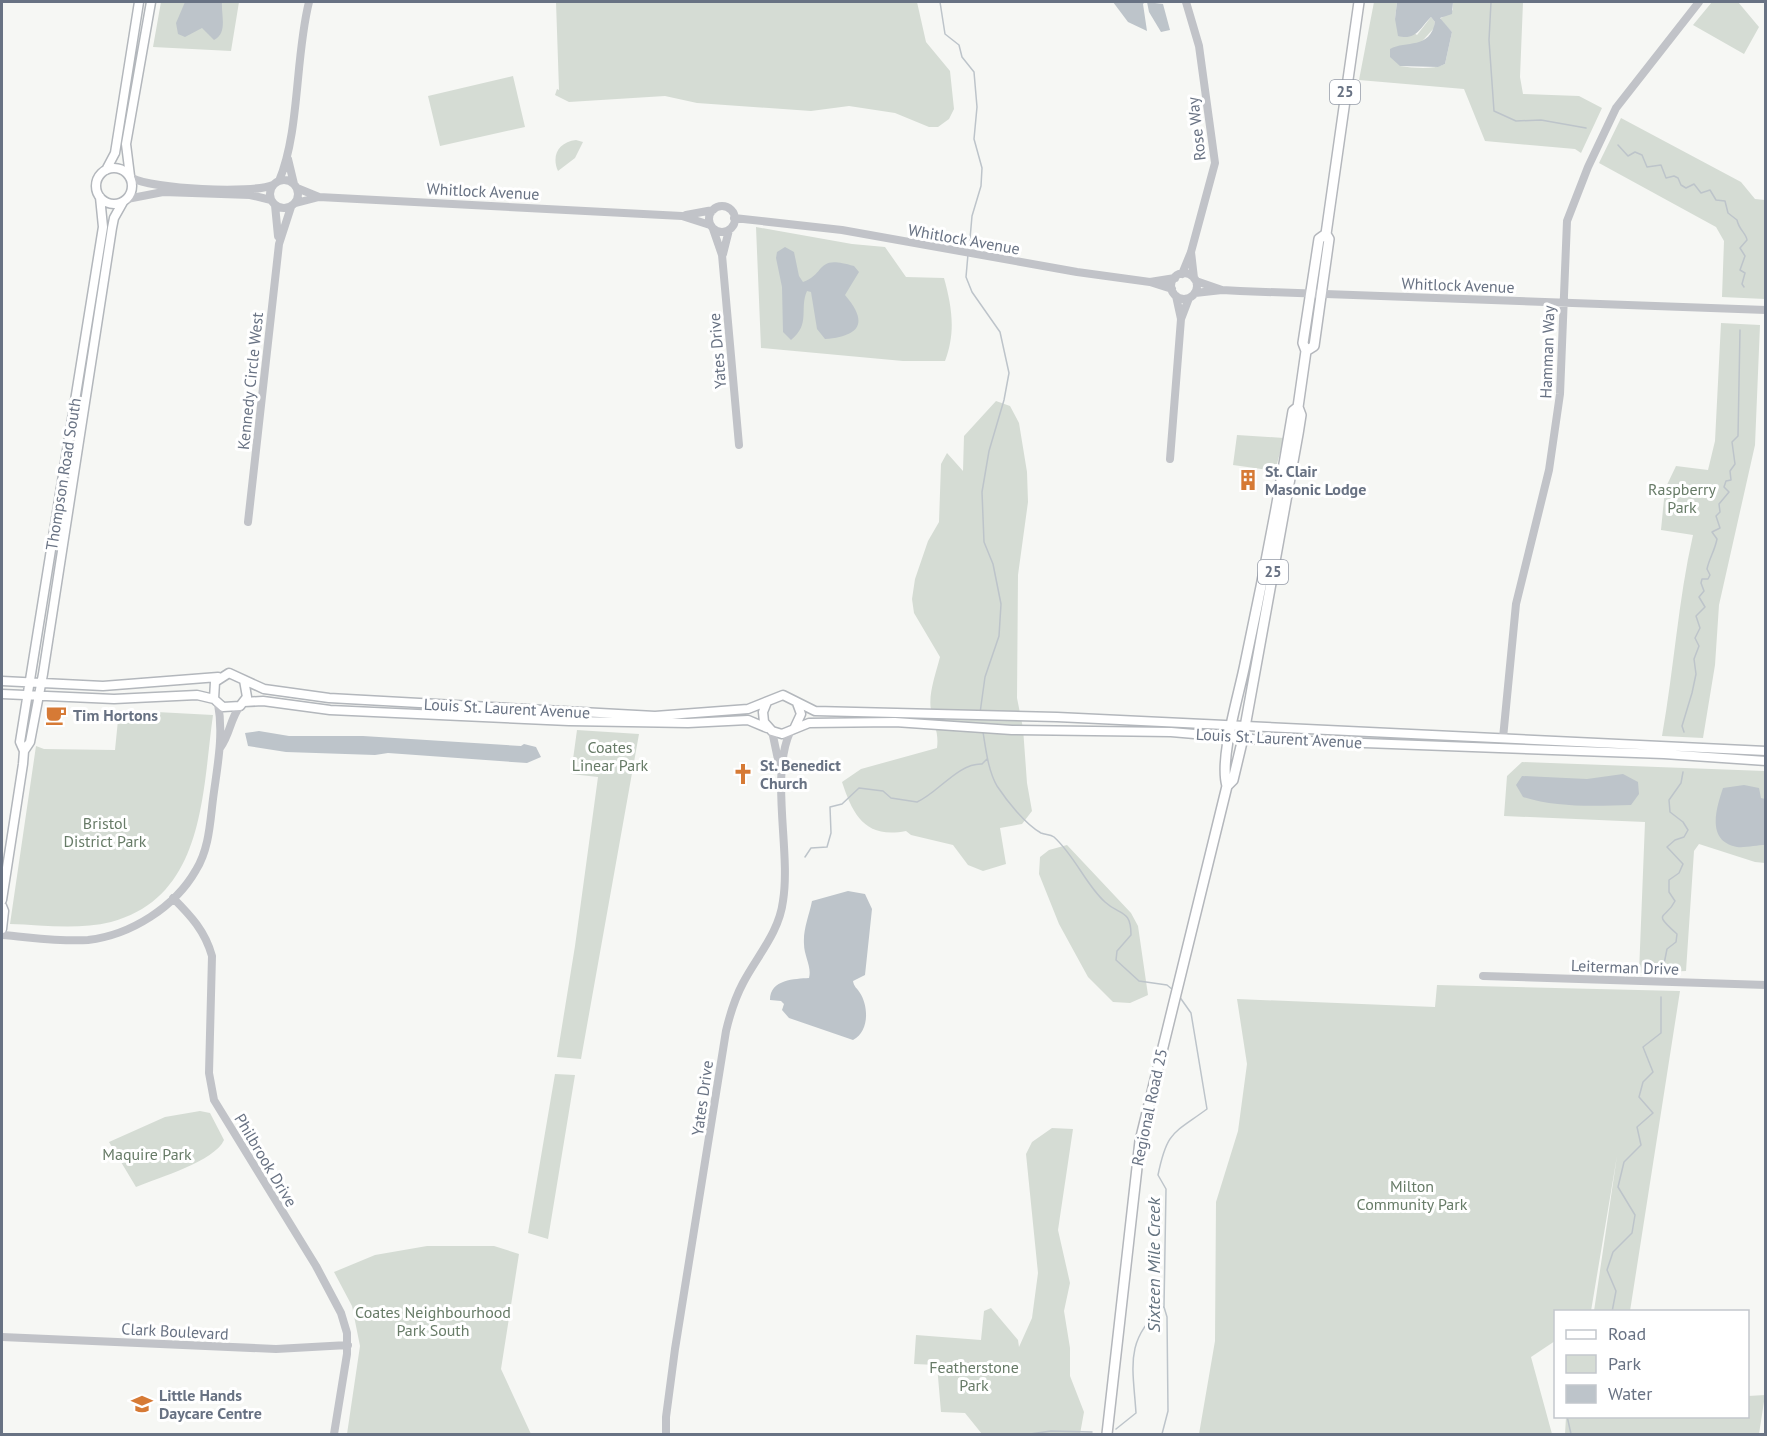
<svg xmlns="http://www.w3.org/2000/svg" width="1767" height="1436" viewBox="0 0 1767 1436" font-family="'PT Sans',sans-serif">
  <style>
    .green { fill: #d5dcd4 }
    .water { fill: #bdc4ca }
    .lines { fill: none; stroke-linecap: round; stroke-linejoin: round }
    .stream { stroke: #bdc4ca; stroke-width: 1.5 }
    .secondary-casing { stroke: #b3b7bc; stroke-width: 11 }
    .primary-casing { stroke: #b4b7bc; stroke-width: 12 }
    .tertiary { stroke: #c1c3c8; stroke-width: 8 }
    .secondary { stroke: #fff; stroke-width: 8 }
    .primary { stroke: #fff; stroke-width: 9 }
    .labels { text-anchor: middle; stroke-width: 6; stroke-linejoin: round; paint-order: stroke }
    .shield { fill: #fff; stroke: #959ca8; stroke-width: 1.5 }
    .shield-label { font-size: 15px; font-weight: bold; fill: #687283 }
    .street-label { font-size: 16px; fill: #687283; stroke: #fff }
    .poi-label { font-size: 16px; font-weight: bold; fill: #687283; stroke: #fff; text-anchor: start }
    .park-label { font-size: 16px; fill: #677b67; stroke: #fff }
    .water-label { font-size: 18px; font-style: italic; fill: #64737f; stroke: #fff }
  </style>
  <rect width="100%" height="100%" fill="#f6f7f4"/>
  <path class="green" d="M161 2H239L231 51 153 47Z
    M556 2H917L926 42 950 71 954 109 949 119 938 127H929L895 113 849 106 811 111 697 103 665 96 569 102 555 95 557 89 559 90Z
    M1374 2H1397L1395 19 1417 35 1431 17 1435 22 1434 28 1400 66C1414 68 1432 70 1445 64L1452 32 1440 19 1453 10V2H1523L1520 77 1523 94 1579 96 1602 108 1581 153 1575 149 1485 141 1464 89 1359 80Z
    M1712 2H1738L1759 27 1744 54 1693 25Z
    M513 76 525 127 440 146 428 96Z
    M1621 118 1741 182 1755 199 1765 200V299L1722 297 1724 241 1716 227 1599 163Z
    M576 140 583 142 575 158 558 171C551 155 559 142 576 140Z
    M756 227 852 244 885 247 906 277 944 278C952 307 956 332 945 361H903L761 348Z
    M1721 323 1760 325 1755 445 1719 605 1715 665 1703 738 1662 736C1674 669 1678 601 1693 535L1661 530 1665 489 1676 466 1708 470 1715 441Z
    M996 401 1010 406 1019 423 1027 472 1028 502 1018 575 1017 698 1023 728 1027 783 1032 811 1022 824 1000 828 1006 864 983 871 968 865 953 845 911 835 906 831C865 839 853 815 842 782L861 769 937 748C939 733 934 725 931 710 928 694 936 673 940 657L914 613 912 599 915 579 928 541 939 522 941 464 947 453 963 471 964 436Z
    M1237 435 1284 438 1275 471 1233 465Z
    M119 710 213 715C202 793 205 897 111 922 78 930 42 925 10 924L36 746 44 749 115 750Z
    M577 730 639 734 581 1059 557 1057 575 946 598 777 571 774Z
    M1522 762 1765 771V863L1755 862 1699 844 1694 851 1686 971 1639 973 1645 822 1504 816 1507 776Z
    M1067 845 1131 913 1138 926 1148 995 1130 1003 1113 1002 1088 977 1059 924 1039 874 1040 857 1049 850Z
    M1437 985 1680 991 1630 1311H1594L1617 1156 1591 1311 1556 1312 1555 1341 1531 1357 1552 1434H1199L1215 1341 1216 1202 1238 1131 1247 1064 1237 999 1435 1007Z
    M555 1074 575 1075 548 1239 528 1233Z
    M200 1111 210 1113 224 1140C215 1161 158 1178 136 1187L109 1142 165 1117Z
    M1052 1128 1073 1129 1058 1230 1070 1283 1064 1311 1070 1348V1376L1084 1412 1080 1434H982L965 1413 941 1412 937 1365 914 1364 916 1335 981 1340 984 1311 991 1308 1018 1340 1019 1347 1032 1318 1038 1273 1026 1154 1032 1142Z
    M427 1246H494L519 1254 501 1369 531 1434H347L360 1346 352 1306 334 1272 375 1255Z
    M1765 1395 1759 1434H1565L1566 1417 1748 1416V1396Z"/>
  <path class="water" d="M185 2H222C221 15 228 33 214 40L202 28 185 37 178 34 176 23Z
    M1113 2H1145L1143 4 1147 31 1128 22Z
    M1147 2 1163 4 1170 30 1161 32 1149 12Z
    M1397 2H1453L1452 14 1440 18 1452 32 1445 64 1438 67 1400 66 1390 57V49C1406 40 1430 50 1435 22L1431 17C1420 28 1416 41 1398 36L1395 19Z
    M785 247 794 252 799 276 803 282C827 273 815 254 854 266L859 272 845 295C869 323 860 336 825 339L817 329 811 292 807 291C799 309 811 324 791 340L783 332 782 287 776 258 777 252Z
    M259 731 289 736H363L521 746 524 744 536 747 541 757 527 763 388 753 375 755 286 752 248 746 245 733Z
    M1623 774 1638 782 1639 794 1631 805C1596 806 1556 808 1523 797L1516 785 1522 776 1587 779Z
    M1744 785 1759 788 1761 798 1765 799V845C1757 845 1745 848 1737 847 1706 841 1716 809 1723 788Z
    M848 891 865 894 872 909 865 975 853 981C854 987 857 988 860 993 869 1007 869 1032 853 1040L789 1018 782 1010 784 1004 781 1001 770 1000C770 979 795 979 809 978 812 967 804 956 804 944 803 929 809 916 812 901Z"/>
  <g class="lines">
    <path class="stream" d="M940 2 945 34 959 45 962 57 974 72 977 107 974 139 982 168 981 186 972 216 969 250
      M1491 2 1489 40 1494 111 1516 121 1541 120 1586 128
      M1618 145 1628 156 1635 152 1642 155 1647 167 1661 165 1666 178 1674 176 1678 178 1681 185 1686 188 1694 184 1701 193 1710 190 1716 200 1725 201 1728 213 1737 220C1739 230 1746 233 1747 240L1740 248 1745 256 1740 270 1745 273 1742 284 1744 287
      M968 254 966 277 972 292 1000 332 1009 373 1004 400 989 451 982 492 984 542 993 564 1001 604 999 636 985 677 980 713
      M983 732C986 750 988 770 997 786 1007 801 1025 824 1041 833 1046 835 1050 834 1054 837 1075 856 1086 885 1105 902 1120 916 1131 909 1131 935L1117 951 1116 960 1139 981 1167 985 1173 990
      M1684 732 1682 726 1692 693 1696 674 1694 659 1699 646 1695 638 1700 628 1696 616 1705 607 1699 597 1704 591 1701 583 1702 579H1708L1710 575 1707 569C1709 559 1715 550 1717 539L1712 532 1720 528 1716 516 1720 512 1719 504 1729 492 1724 487 1726 481 1731 480 1730 471 1735 464 1732 442 1738 436 1740 330
      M805 857 811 848 827 847 831 833 830 807 842 804 859 788 883 791 891 798 917 802C938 793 958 763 982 764L987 759
      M1662 974 1667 949 1676 942 1677 934C1651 911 1666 920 1675 901L1669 892V880L1679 873 1683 864 1667 847 1675 840 1684 837 1688 830 1683 822 1670 812 1669 800 1681 783 1683 772
      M1612 1312 1616 1291 1607 1270 1613 1252 1632 1233 1635 1215 1618 1187 1624 1162 1641 1145 1637 1127 1653 1113 1639 1097 1643 1082 1653 1072 1643 1047 1661 1033V997
      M1567 1416 1571 1434
      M1116 1429 1136 1413C1133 1367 1124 1340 1163 1307
      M1030 1434 1051 1431 1092 1432
      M1162 1434 1168 1411 1167 1317 1164 1307 1166 1189 1158 1175C1167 1131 1173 1134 1207 1109L1191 1013 1179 996"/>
    <defs>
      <path id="secondary" d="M96 186a18 18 0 1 1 36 0a18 18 0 1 1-36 0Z
        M106 170 115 153 139 2
        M130 176 126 144 151 2
        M244 680 247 697 240 706 223 707 214 699 215 682 229 673 264 689 329 698 655 716 748 709 783 695 815 711 1057 717 1766 751
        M2 681 103 686 218 677
        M2 694 114 699 197 695 214 699
        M244 702 263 701 330 710 569 721 688 723 748 720 767 728
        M767 702 763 712 764 722 772 731 782 734 809 723 895 722 1012 730 1171 732 1253 739 1664 754 1766 761
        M794 729 801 714 797 703
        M24 751 30 742 43 674 112 228 114 218 123 202
        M2 900 23 764 24 751 20 742 103 227 100 197
        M2 906 4 911 2 929"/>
      <path id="primary" d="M1306 351 1314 346 1329 239 1326 234 1359 2
        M1227 786 1233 780 1243 738 1298 434 1301 415 1298 407 1306 351 1303 343 1319 239 1326 234
        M1107 1434 1140 1141 1227 786C1219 758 1239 695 1245 664 1263 580 1279 496 1293 411L1298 407"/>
    </defs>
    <use href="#secondary" class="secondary-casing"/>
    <use href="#primary" class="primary-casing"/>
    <path class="tertiary" d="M288 159 294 184
      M132 178C153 189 251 194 273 185
      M270 194a14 14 0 1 1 28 0a14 14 0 1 1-28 0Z
      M279 181C300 131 295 57 309 2
      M297 188 319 197
      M127 199 163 192 250 195 271 200
      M296 203 319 197 682 216 710 225
      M275 205 278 236
      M709 219a13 13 0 1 1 26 0a13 13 0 1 1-26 0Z
      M686 215 713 210
      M734 218 842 230 1077 272 1150 282 1172 289
      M713 229 722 255 739 445
      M1191 252 1194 278
      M723 254 729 230
      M1171 286a13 13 0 1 1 26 0a13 13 0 1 1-26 0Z
      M1182 274 1191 252 1215 163 1199 46 1186 2
      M1196 281 1222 290 1240 291 1766 310
      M1150 282 1175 278
      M1195 293 1222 290
      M1181 319 1189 298
      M1170 459 1181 319 1176 296
      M248 522 279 244 291 207
      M772 731 780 769
      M1503 738 1516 604 1549 470 1560 394 1567 221 1588 167 1616 108 1699 2
      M220 748C230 735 230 719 240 706
      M173 898C191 916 205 931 212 956L209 1073 214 1100 316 1266 341 1313 347 1333V1354L334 1434
      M2 935C29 937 61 942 88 940 131 935 175 907 196 870 209 849 210 823 213 799 217 768 224 735 218 704
      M1483 976 1766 985
      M2 1337 276 1349 348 1345
      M666 1434V1417L675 1349 726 1031C730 1014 735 998 743 983 757 956 779 933 783 901 791 851 770 777 790 732"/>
    <use href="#secondary" class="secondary"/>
    <use href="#primary" class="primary"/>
  </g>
  <defs>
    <symbol id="building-bare" viewBox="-9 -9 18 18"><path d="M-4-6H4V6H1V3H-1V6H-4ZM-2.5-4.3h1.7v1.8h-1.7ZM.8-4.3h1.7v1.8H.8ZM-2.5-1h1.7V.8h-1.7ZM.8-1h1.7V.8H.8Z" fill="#d67a35" stroke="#fff" stroke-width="2.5" paint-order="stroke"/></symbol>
    <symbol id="cafe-bare" viewBox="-9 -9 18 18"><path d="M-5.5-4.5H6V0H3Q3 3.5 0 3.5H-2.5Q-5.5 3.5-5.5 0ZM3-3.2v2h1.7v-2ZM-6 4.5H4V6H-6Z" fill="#d67a35" stroke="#fff" stroke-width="2.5" paint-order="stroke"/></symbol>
    <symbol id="church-bare" viewBox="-9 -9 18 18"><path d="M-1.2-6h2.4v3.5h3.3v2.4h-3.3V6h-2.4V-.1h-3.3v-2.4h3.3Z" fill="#d67a35" stroke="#fff" stroke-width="2.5" paint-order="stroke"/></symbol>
    <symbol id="school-bare" viewBox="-9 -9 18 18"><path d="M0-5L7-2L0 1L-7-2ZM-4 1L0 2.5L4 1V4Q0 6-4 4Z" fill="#d67a35" stroke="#fff" stroke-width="2.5" paint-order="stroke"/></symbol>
  </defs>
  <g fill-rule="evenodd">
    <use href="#building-bare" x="1233" y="465" width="30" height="30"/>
    <use href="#cafe-bare" x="41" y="700" width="30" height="30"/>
    <use href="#church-bare" x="728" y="759" width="30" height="30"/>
    <use href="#school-bare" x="127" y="1389" width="30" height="30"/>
  </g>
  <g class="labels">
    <g class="shield">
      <rect x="1330" y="80" width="30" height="24" rx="4.5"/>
      <rect x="1258" y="560" width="30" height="24" rx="4.5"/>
    </g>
    <g class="shield-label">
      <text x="1345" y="97">25</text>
      <text x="1273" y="577">25</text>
    </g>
    <g class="street-label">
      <text transform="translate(1196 129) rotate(-97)" y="6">Rose Way</text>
      <text transform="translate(483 191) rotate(3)" y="6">Whitlock Avenue</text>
      <text transform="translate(964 239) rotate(10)" y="6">Whitlock Avenue</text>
      <text transform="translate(1458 285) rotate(2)" y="6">Whitlock Avenue</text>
      <text transform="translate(717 351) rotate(-95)" y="6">Yates Drive</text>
      <text transform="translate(1547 352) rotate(-88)" y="6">Hamman Way</text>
      <text transform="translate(250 381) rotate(-84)" y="6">Kennedy Circle West</text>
      <text transform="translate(63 474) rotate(-81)" y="6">Thompson Road South</text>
      <text transform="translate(507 708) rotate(3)" y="6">Louis St. Laurent Avenue</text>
      <text transform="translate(1279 738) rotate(3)" y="6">Louis St. Laurent Avenue</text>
      <text transform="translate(1625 967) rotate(2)" y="6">Leiterman Drive</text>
      <text transform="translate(702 1098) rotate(-82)" y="6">Yates Drive</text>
      <text transform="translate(1149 1107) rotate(-78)" y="6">Regional Road 25</text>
      <text transform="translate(266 1160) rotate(59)" y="6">Philbrook Drive</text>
      <text transform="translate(175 1331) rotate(3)" y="6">Clark Boulevard</text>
    </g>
    <g class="poi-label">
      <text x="1265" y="477">St. Clair<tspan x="1265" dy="18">Masonic Lodge</tspan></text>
      <text x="73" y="721">Tim Hortons</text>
      <text x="760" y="771">St. Benedict<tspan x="760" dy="18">Church</tspan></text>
      <text x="159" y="1401">Little Hands<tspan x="159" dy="18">Daycare Centre</tspan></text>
    </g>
    <g class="park-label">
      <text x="1682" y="495">Raspberry<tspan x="1682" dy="18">Park</tspan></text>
      <text x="610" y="753">Coates<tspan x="610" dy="18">Linear Park</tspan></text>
      <text x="105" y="829">Bristol<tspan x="105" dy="18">District Park</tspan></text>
      <text x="147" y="1160">Maquire Park</text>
      <text x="1412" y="1192">Milton<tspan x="1412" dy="18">Community Park</tspan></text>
      <text x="433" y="1318">Coates Neighbourhood<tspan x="433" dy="18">Park South</tspan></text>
      <text x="974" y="1373">Featherstone<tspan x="974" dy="18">Park</tspan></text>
    </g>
    <g class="water-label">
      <text transform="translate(1154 1265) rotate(-90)" y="6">Sixteen Mile Creek</text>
    </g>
  </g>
  <rect width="1767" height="1436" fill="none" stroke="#687283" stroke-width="6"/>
  <rect x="1554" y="1310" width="195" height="108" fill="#ffffff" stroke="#c3c7cd" stroke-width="1.5"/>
  <rect x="1566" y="1330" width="30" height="9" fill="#ffffff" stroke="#c3c7cd" stroke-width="1.5"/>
  <text x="1608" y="1340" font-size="18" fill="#687283">Road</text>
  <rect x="1566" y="1355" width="30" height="18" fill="#d5dcd4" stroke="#c3c7cd" stroke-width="1.5"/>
  <text x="1608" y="1370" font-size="18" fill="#687283">Park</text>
  <rect x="1566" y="1385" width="30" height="18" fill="#bdc4ca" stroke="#c3c7cd" stroke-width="1.5"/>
  <text x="1608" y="1400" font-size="18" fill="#687283">Water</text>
</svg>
